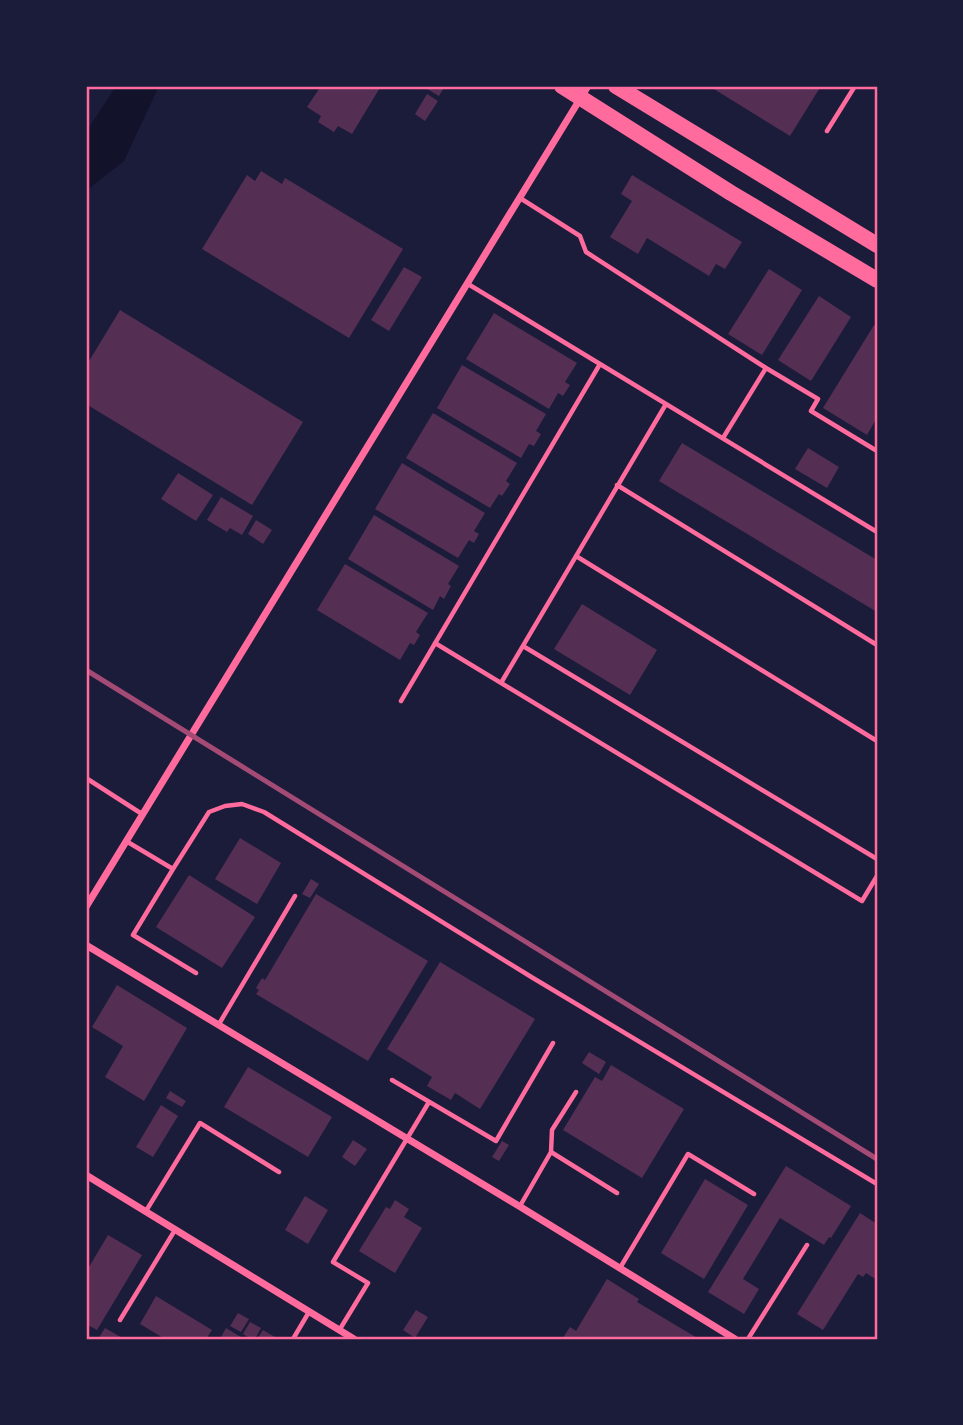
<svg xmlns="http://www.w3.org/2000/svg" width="963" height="1425" viewBox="0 0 963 1425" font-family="Karla,sans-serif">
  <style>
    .water { fill: #12122b }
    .building { fill: #542f53 }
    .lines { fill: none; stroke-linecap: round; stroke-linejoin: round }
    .service { stroke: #ff6b9d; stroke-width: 4.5 }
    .minor { stroke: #ff6b9d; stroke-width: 7 }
    .trunk { stroke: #ff6b9d; stroke-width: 16 }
    .rail { stroke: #a44b75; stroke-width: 5 }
    .neatline { fill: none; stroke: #ff6b9d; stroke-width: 2.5 }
  </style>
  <rect width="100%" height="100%" fill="#1b1b3a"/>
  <path class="water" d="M116 86H159L124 161 86 191V132Z"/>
  <path class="building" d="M321 86H381L352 134 338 126 334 132 318 122 321 116 307 107Z
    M422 86H445L439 96Z
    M709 86H821L790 136Z
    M427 94 438 101 425 121 415 114Z
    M261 171 282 184 285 178 403 249 349 338 202 249 247 175 255 181Z
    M632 175 742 242 725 269 716 264 709 276 647 238 638 254 610 237 632 201 621 194Z
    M404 267 422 277 389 331 371 320Z
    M769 269 802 290 762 355 728 334Z
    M819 296 851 317 811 381 778 360Z
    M120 310 303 422 252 505 86 404V366Z
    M494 313 577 363 565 382 570 385 563 396 558 393 549 409 466 359Z
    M874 325 877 327V422L875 421 867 435 823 408Z
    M462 365 546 414 536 431 541 434 534 446 529 444 521 458 437 408Z
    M433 413 517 463 506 481 510 484 502 496 499 494 490 508 406 458Z
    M682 443 877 560V612L659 481Z
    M808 448 839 467 827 488 795 469Z
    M402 463 485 513 474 531 479 534 474 543 469 540 458 558 375 509Z
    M178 473 213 495 196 521 161 499Z
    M221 497 253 516 242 535 230 528 227 532 207 520Z
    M374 515 459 566 448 584 451 586 444 599 440 596 433 610 348 559Z
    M256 520 272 530 263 544 248 534Z
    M345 564 428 613 416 632 420 635 414 645 410 643 400 660 317 610Z
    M582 604 657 650 630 695 554 649Z
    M240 838 281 863 257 904 215 879Z
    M189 875 255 917 222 968 156 927Z
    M311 879 319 884 310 898 302 894Z
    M316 894 428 961 368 1061 256 994 259 990 256 988 262 978 265 980Z
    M440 962 535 1019 480 1109 455 1093 451 1100 427 1086 432 1077 387 1049Z
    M117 985 187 1028 144 1101 105 1077 123 1046 92 1027Z
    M589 1052 606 1062 599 1074 582 1063Z
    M611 1065 684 1109 642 1178 563 1130 595 1077 602 1081Z
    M248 1067 332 1117 308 1157 224 1107Z
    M170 1091 186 1101 182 1107 166 1098Z
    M161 1105 178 1116 153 1157 136 1147Z
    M353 1140 367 1149 355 1166 342 1157Z
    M502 1141 509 1145 499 1161 492 1157Z
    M786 1166 851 1206 831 1238 829 1237 824 1245 780 1218 743 1279 759 1289 744 1314 708 1292Z
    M705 1179 748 1205 704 1279 661 1253Z
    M305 1196 328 1210 308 1244 285 1230Z
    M395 1200 409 1209 404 1217 422 1228 395 1273 359 1251 386 1207 390 1209Z
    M860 1213 877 1224V1280L866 1273 863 1277 858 1274 823 1330 797 1314Z
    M108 1235 142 1255 97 1330 86 1324V1272Z
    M607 1279 639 1299 637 1302 699 1339H562L570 1327 576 1331Z
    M156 1296 212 1330 206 1339H165L140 1324Z
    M416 1310 428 1317 415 1338 403 1330Z
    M238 1313 249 1319 241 1332 230 1326Z
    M250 1322 261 1328 255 1339H251L243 1334Z
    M105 1328 124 1339H98Z
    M226 1328 244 1339H220Z
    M263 1330 275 1337 274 1339H257Z"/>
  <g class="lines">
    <path class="service" d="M827 131 855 86
      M520 198 580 236 586 252 766 368 723 438
      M468 284 877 532
      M766 368 818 399 811 411 877 451
      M617 485 877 645
      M576 556 877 741
      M435 643 862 901 877 876
      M523 646 877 859
      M501 683 666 404
      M401 701 600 364
      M86 778 142 814
      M126 841 173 869 209 812 225 806 242 804 264 812 533 978 877 1184
      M173 869 133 935 196 973
      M219 1024 295 896
      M392 1080 496 1141 553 1043
      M551 1152 552 1130 576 1092
      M520 1206 551 1152 617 1193
      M146 1211 200 1123 279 1172
      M620 1268 688 1154 754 1194
      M120 1320 175 1230
      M340 1329 368 1283 333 1262 429 1102
      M293 1339 309 1312
      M748 1339 807 1245"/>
    <path class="minor" d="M86 907 588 86
      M86 945 519 1206 735 1339
      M86 1175 354 1339"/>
    <path class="trunk" d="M562 86 731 193 877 280
      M616 86 877 245"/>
    <path class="rail" d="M86 670 877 1159"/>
  </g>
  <rect width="963" height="1425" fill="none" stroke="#1b1b3a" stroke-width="175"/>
  <rect x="88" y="88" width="788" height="1250" class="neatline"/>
</svg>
